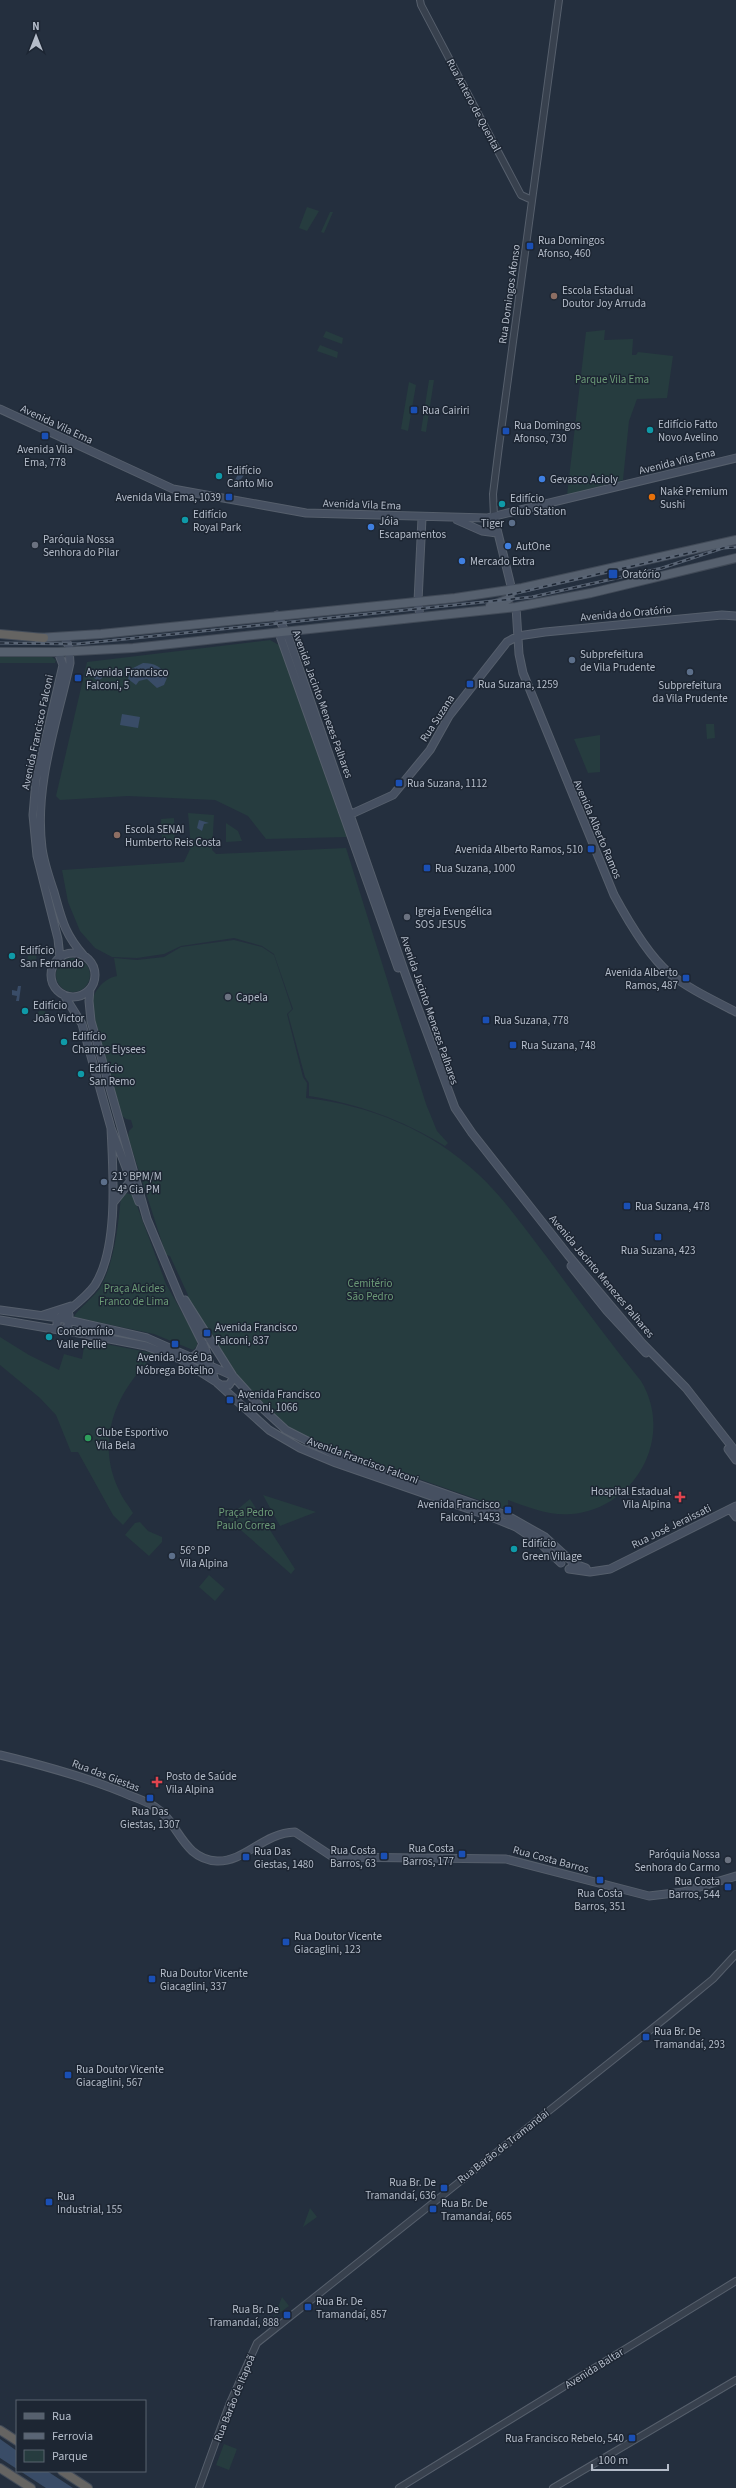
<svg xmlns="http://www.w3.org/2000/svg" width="736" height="2488" viewBox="0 0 736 2488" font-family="'Source Sans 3',sans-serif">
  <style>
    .green { fill: #263c3f }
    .water { fill: #394c67 }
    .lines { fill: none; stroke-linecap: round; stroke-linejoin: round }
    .tertiary-casing { stroke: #565f6c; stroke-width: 8 }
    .secondary-casing { stroke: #565f6c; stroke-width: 9 }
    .primary-casing { stroke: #414a57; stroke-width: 10 }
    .trunk-casing { stroke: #434c59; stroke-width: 10 }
    .tertiary { stroke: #38414e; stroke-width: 6 }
    .secondary { stroke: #465061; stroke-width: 7 }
    .primary { stroke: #56606e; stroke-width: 8 }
    .trunk { stroke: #656462; stroke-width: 8 }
    .rail-casing { stroke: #5a6575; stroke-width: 3 }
    .rail { stroke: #1d2633; stroke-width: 1.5; stroke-dasharray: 4.5; stroke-linecap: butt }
    .transit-dot { fill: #1a4fb4; stroke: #1d2633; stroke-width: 1.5 }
    .education-dot { fill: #8d6e63; stroke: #1d2633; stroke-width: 1.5 }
    .culture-dot { fill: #0f9aa8; stroke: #1d2633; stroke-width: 1.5 }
    .shop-dot { fill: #3f7fe0; stroke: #1d2633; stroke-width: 1.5 }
    .food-dot { fill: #e8710a; stroke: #1d2633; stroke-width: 1.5 }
    .service-dot { fill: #5c6f8a; stroke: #1d2633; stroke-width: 1.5 }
    .worship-dot { fill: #6b7280; stroke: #1d2633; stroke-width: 1.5 }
    .leisure-dot { fill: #2e9e5b; stroke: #1d2633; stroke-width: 1.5 }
    .health-dot { fill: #e0444e; stroke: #1d2633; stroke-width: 1.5 }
    .labels { text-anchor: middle; stroke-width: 3; stroke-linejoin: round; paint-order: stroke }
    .street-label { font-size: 11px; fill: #b4bcc9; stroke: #1d2633 }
    .poi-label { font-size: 11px; fill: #b4bcc9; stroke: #1d2633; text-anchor: start }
    .park-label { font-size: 11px; fill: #6b9a76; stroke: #1d2633 }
  </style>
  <rect width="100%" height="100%" fill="#242f3e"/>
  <path class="green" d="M307 207 319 211 307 231 299 228Z
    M330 212H333L324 233 321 232Z
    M605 330 604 340 633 339 632 355H636L638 352 673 356 667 398 637 399 629 421 623 480 567 495 586 332Z
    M326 331 343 338 342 344 323 337Z
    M320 345 338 352 337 358 317 351Z
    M429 380H434L426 432 421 431Z
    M409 382 416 385 408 431 401 429Z
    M270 640 279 645 347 837 266 839 248 816 215 800 128 796 60 800 56 796 87 662Z
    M0 657H52L56 660 55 663H0Z
    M706 724H714L715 738 707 739Z
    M600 735V772L588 773 574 739Z
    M188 813 214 815 212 850 216 854 346 848 426 1104 437 1131 448 1143 445 1146C401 1119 359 1104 309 1096V1083L305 1077 288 1014 293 1009 274 954 262 946 234 938 181 946 164 954 137 958 112 957 95 948 80 931 68 902 62 870 184 862 191 847Z
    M174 818 175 840H162L161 819Z
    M226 823 238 831 242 841 226 842Z
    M234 940 262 947 274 955 292 1009 287 1014 303 1077 307 1083 306 1098C369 1105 431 1130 478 1174 504 1198 524 1228 546 1256 577 1298 608 1340 641 1381 675 1437 635 1509 571 1514 549 1516 528 1507 508 1500V1510L316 1443 292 1429 269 1411 236 1374 187 1297 188 1295 170 1256 166 1255 128 1137 129 1131 133 1127 131 1120 126 1119 122 1116 91 1008C92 993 102 979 117 976L114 958 137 960 164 957 181 947Z
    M27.5 958a4.5 4.5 0 1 1 9 0a4.5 4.5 0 1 1-9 0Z
    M56 975a17 17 0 1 1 34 0a17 17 0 1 1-34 0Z
    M36.5 1016a5.5 5.5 0 1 1 11 0a5.5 5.5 0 1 1-11 0Z
    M125 1193 133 1195 166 1284 197 1339V1346L193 1350 154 1334 74 1317C75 1312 95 1296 100 1288 115 1261 118 1226 121 1196Z
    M0 1337 29 1355 59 1370 64 1354 82 1359 85 1340 152 1353V1358C116 1392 95 1441 119 1490 122 1498 129 1506 133 1513L123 1525 113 1515 78 1452H71L56 1415 40 1398 0 1365Z
    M263 1495 316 1512 280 1526Z
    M250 1499 295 1569 291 1574 227 1518Z
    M140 1522 148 1531 162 1537V1542L149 1556 125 1535 135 1523Z
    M209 1575 225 1589 215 1601 199 1587Z
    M310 2208 317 2217 303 2227Z
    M282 2297 289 2306 274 2317Z
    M224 2444 237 2449 229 2470 216 2465Z"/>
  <path class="water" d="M239 472 244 475 236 486 233 484Z
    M143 663C154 663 164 667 167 678L164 685 157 688 147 679 139 681 136 685 128 679 131 669Z
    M93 675a5 5 0 1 1 10 0a5 5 0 1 1-10 0Z
    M122 714 140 717 138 728 120 725Z
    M199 820 209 823 204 824 202 831 197 828Z
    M18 986H21L19 1001H16L17 996 12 995V990L17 991Z
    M0 2439 17 2451V2469L0 2458Z
    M20 2471H47L73 2488H46Z"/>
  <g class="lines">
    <defs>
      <path id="tertiary" d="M420 0 421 5 521 195 532 200
        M494 517 493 494 499 446 559 0
        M199 2488 229 2405 257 2343 668 2016 713 1979 736 1954
        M399 2488 736 2281
        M553 2488 736 2380"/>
      <path id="secondary" d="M0 409 173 489 306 513 487 518 736 458
        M494 517 512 590
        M457 520 482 531 497 533
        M516 607 519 654 523 673 614 895C627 919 648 955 669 973 689 989 713 1000 736 1012
        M277 615 289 639 406 976 455 1108 472 1133 568 1255 642 1343 686 1388 736 1452
        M420 617 418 601 422 518
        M279 633 398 968
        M65 638 69 647 70 663C57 723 34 785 42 848 44 863 49 877 54 892 62 920 64 933 84 956
        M58 652 63 665 36 780 33 815 37 856 58 939 60 958
        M347 816 393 795 430 750 449 716 507 642 518 636 545 632 722 615 736 616
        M51 975a22 22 0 1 1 44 0a22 22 0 1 1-44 0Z
        M90 989 89 1001 91 1021 147 1219 180 1298 205 1348 215 1381 269 1430 300 1448 336 1463 489 1516 516 1527 540 1543 561 1563
        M64 995 82 1024 111 1128 139 1202
        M113 1203 132 1179
        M571 1266 607 1311 646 1353
        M185 1300 233 1376 260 1406 286 1430 337 1456 506 1515 545 1537 569 1559
        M0 1310 59 1318 68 1320V1326L63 1330 57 1327V1320C69 1309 85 1299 95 1285 119 1247 113 1172 111 1128
        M43 1315 71 1306
        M69 1315 68 1320 147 1338 231 1375
        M0 1320 59 1330
        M63 1330 146 1346 180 1359 221 1385H229L234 1377
        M193 1357 199 1352 203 1343
        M728 1449 736 1460
        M730 1509 736 1517
        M572 1563 586 1568
        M569 1569 590 1572 610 1569 736 1506
        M0 1755C42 1765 82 1776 122 1792 132 1797 145 1800 155 1807 179 1822 182 1859 217 1861 245 1862 263 1833 295 1832L333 1857 506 1859 649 1896 683 1892 736 1876"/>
      <path id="primary" d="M490 606 509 599 512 590
        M37 638 101 634 455 598 522 588 736 540
        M0 652H58L133 648 516 607 591 593 736 558"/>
      <path id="trunk" d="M0 634 44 638
        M0 2430 17 2441
        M0 2468 31 2488
        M62 2471 88 2488"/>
    </defs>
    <use href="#tertiary" class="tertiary-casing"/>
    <use href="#secondary" class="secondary-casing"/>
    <use href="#primary" class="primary-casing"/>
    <use href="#trunk" class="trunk-casing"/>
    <use href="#tertiary" class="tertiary"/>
    <use href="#secondary" class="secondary"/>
    <use href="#primary" class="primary"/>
    <use href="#trunk" class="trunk"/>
    <defs>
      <path id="rail" d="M508 595 697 551
        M0 643 77 644 532 597 662 568 723 548 736 547"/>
    </defs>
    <use href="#rail" class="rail-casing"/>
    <use href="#rail" class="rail"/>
  </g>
  <g class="transit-dot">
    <rect x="526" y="242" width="8" height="8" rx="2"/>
    <rect x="410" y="406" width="8" height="8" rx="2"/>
    <rect x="502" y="427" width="8" height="8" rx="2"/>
    <rect x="41" y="432" width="8" height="8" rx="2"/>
    <rect x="225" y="493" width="8" height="8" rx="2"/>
    <rect x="608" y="569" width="10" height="10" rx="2"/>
    <rect x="74" y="674" width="8" height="8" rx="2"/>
    <rect x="466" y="680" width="8" height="8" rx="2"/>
    <rect x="395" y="779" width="8" height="8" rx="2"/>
    <rect x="587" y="845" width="8" height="8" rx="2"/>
    <rect x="423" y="864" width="8" height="8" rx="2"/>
    <rect x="682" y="974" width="8" height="8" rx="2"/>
    <rect x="482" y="1016" width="8" height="8" rx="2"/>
    <rect x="509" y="1041" width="8" height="8" rx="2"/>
    <rect x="623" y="1202" width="8" height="8" rx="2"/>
    <rect x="654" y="1233" width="8" height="8" rx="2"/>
    <rect x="203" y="1329" width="8" height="8" rx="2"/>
    <rect x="171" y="1340" width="8" height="8" rx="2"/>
    <rect x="226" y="1396" width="8" height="8" rx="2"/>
    <rect x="504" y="1506" width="8" height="8" rx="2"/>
    <rect x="146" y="1794" width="8" height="8" rx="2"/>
    <rect x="458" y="1850" width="8" height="8" rx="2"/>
    <rect x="380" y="1852" width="8" height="8" rx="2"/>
    <rect x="242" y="1853" width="8" height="8" rx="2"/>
    <rect x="596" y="1876" width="8" height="8" rx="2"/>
    <rect x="724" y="1883" width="8" height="8" rx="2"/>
    <rect x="282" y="1938" width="8" height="8" rx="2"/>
    <rect x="148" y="1975" width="8" height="8" rx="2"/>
    <rect x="642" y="2033" width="8" height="8" rx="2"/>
    <rect x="64" y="2071" width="8" height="8" rx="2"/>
    <rect x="440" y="2184" width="8" height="8" rx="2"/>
    <rect x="45" y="2198" width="8" height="8" rx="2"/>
    <rect x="429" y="2205" width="8" height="8" rx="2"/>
    <rect x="304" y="2303" width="8" height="8" rx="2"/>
    <rect x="283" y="2311" width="8" height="8" rx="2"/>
    <rect x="628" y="2434" width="8" height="8" rx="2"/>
  </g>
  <g class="education-dot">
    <circle cx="554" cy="296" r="4"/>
    <circle cx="117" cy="835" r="4"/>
  </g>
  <g class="culture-dot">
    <circle cx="650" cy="430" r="4"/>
    <circle cx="219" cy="476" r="4"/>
    <circle cx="502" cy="504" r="4"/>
    <circle cx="185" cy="520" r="4"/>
    <circle cx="12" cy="956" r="4"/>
    <circle cx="25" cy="1011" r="4"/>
    <circle cx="64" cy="1042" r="4"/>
    <circle cx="81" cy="1074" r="4"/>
    <circle cx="49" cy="1337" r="4"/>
    <circle cx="514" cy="1549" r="4"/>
  </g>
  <g class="shop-dot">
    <circle cx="542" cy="479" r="4"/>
    <circle cx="371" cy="527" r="4"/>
    <circle cx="508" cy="546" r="4"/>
    <circle cx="462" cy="561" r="4"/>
  </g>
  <circle class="food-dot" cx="652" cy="497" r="4"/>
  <g class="service-dot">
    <circle cx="512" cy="523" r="4"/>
    <circle cx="572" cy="660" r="4"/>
    <circle cx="690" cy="672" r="4"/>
    <circle cx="104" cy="1182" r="4"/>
    <circle cx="172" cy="1556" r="4"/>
  </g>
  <g class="worship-dot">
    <circle cx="35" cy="545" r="4"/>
    <circle cx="407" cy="917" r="4"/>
    <circle cx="228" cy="997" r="4"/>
    <circle cx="728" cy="1860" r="4"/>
  </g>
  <circle class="leisure-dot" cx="88" cy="1438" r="4"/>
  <g class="health-dot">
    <path d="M678 1491h4v4h4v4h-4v4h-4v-4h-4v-4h4z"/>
    <path d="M155 1776h4v4h4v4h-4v4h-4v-4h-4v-4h4z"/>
  </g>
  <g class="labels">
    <g class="street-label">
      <text transform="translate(474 105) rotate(62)" y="4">Rua Antero de Quental</text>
      <text transform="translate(509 294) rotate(-82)" y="4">Rua Domingos Afonso</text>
      <text transform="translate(57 424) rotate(25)" y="4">Avenida Vila Ema</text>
      <text transform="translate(677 461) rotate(-14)" y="4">Avenida Vila Ema</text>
      <text transform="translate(362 504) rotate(2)" y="4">Avenida Vila Ema</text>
      <text transform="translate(626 613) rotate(-5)" y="4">Avenida do Oratório</text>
      <text transform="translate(323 704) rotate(70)" y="4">Avenida Jacinto Menezes Palhares</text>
      <text transform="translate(437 718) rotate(-57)" y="4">Rua Suzana</text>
      <text transform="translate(37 732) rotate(-78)" y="4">Avenida Francisco Falconi</text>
      <text transform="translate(598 829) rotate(67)" y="4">Avenida Alberto Ramos</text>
      <text transform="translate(430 1010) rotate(71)" y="4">Avenida Jacinto Menezes Palhares</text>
      <text transform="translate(602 1276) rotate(50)" y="4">Avenida Jacinto Menezes Palhares</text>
      <text transform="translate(363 1460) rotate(20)" y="4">Avenida Francisco Falconi</text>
      <text transform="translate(671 1526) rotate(-26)" y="4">Rua José Jeraissati</text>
      <text transform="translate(106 1775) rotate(21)" y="4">Rua das Giestas</text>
      <text transform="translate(551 1859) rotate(15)" y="4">Rua Costa Barros</text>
      <text transform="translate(503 2146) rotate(-38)" y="4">Rua Barão de Tramandaí</text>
      <text transform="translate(594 2368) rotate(-32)" y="4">Avenida Baltar</text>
      <text transform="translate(234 2398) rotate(-68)" y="4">Rua Barão de Itapoã</text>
    </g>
    <g class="poi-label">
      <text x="538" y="244">Rua Domingos<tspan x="538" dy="13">Afonso, 460</tspan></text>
      <text x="562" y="294">Escola Estadual<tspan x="562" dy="13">Doutor Joy Arruda</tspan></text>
      <text x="422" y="414">Rua Cairiri</text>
      <text x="658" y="428">Edifício Fatto<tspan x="658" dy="13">Novo Avelino</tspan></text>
      <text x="514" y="429">Rua Domingos<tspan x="514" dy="13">Afonso, 730</tspan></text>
      <text x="45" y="453" text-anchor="middle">Avenida Vila<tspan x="45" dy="13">Ema, 778</tspan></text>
      <text x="227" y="474">Edifício<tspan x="227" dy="13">Canto Mio</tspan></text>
      <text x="550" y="483">Gevasco Acioly</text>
      <text x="660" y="495">Nakê Premium<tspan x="660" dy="13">Sushi</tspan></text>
      <text x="221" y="501" text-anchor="end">Avenida Vila Ema, 1039</text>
      <text x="510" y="502">Edifício<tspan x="510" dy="13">Club Station</tspan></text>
      <text x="193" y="518">Edifício<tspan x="193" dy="13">Royal Park</tspan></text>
      <text x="379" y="525">Jóia<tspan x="379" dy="13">Escapamentos</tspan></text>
      <text x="504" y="527" text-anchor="end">Tiger</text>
      <text x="43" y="543">Paróquia Nossa<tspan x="43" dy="13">Senhora do Pilar</tspan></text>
      <text x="516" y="550">AutOne</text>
      <text x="470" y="565">Mercado Extra</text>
      <text x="622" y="578">Oratório</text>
      <text x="580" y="658">Subprefeitura<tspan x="580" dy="13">de Vila Prudente</tspan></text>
      <text x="86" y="676">Avenida Francisco<tspan x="86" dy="13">Falconi, 5</tspan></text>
      <text x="478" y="688">Rua Suzana, 1259</text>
      <text x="690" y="689" text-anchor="middle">Subprefeitura<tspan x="690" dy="13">da Vila Prudente</tspan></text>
      <text x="407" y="787">Rua Suzana, 1112</text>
      <text x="125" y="833">Escola SENAI<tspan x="125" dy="13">Humberto Reis Costa</tspan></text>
      <text x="583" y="853" text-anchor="end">Avenida Alberto Ramos, 510</text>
      <text x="435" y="872">Rua Suzana, 1000</text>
      <text x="415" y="915">Igreja Evengélica<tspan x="415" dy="13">SOS JESUS</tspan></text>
      <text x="20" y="954">Edifício<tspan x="20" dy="13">San Fernando</tspan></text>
      <text x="678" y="976" text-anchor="end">Avenida Alberto<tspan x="678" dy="13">Ramos, 487</tspan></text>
      <text x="236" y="1001">Capela</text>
      <text x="33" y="1009">Edifício<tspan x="33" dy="13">João Victor</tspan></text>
      <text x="494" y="1024">Rua Suzana, 778</text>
      <text x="72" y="1040">Edifício<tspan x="72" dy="13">Champs Elysees</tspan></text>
      <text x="521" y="1049">Rua Suzana, 748</text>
      <text x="89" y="1072">Edifício<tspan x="89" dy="13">San Remo</tspan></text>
      <text x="112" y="1180">21º BPM/M<tspan x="112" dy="13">- 4ª Cia PM</tspan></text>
      <text x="635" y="1210">Rua Suzana, 478</text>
      <text x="658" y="1254" text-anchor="middle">Rua Suzana, 423</text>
      <text x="215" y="1331">Avenida Francisco<tspan x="215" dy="13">Falconi, 837</tspan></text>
      <text x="57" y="1335">Condomínio<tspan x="57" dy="13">Valle Pellie</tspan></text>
      <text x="175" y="1361" text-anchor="middle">Avenida José Da<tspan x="175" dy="13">Nóbrega Botelho</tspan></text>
      <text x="238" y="1398">Avenida Francisco<tspan x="238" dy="13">Falconi, 1066</tspan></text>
      <text x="96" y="1436">Clube Esportivo<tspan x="96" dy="13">Vila Bela</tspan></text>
      <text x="671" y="1495" text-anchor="end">Hospital Estadual<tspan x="671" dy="13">Vila Alpina</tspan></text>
      <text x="500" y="1508" text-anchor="end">Avenida Francisco<tspan x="500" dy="13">Falconi, 1453</tspan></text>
      <text x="522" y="1547">Edifício<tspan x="522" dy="13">Green Village</tspan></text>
      <text x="180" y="1554">56º DP<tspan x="180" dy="13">Vila Alpina</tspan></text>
      <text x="166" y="1780">Posto de Saúde<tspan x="166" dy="13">Vila Alpina</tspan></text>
      <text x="150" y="1815" text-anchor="middle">Rua Das<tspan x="150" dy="13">Giestas, 1307</tspan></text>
      <text x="454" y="1852" text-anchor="end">Rua Costa<tspan x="454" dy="13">Barros, 177</tspan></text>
      <text x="376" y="1854" text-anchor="end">Rua Costa<tspan x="376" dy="13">Barros, 63</tspan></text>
      <text x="254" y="1855">Rua Das<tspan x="254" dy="13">Giestas, 1480</tspan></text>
      <text x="720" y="1858" text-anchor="end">Paróquia Nossa<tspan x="720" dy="13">Senhora do Carmo</tspan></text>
      <text x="720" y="1885" text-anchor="end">Rua Costa<tspan x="720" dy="13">Barros, 544</tspan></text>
      <text x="600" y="1897" text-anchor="middle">Rua Costa<tspan x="600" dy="13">Barros, 351</tspan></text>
      <text x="294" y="1940">Rua Doutor Vicente<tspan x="294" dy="13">Giacaglini, 123</tspan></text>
      <text x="160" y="1977">Rua Doutor Vicente<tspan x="160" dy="13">Giacaglini, 337</tspan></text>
      <text x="654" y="2035">Rua Br. De<tspan x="654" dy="13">Tramandaí, 293</tspan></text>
      <text x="76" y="2073">Rua Doutor Vicente<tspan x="76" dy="13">Giacaglini, 567</tspan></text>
      <text x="436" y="2186" text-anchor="end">Rua Br. De<tspan x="436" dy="13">Tramandaí, 636</tspan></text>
      <text x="57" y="2200">Rua<tspan x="57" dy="13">Industrial, 155</tspan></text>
      <text x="441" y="2207">Rua Br. De<tspan x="441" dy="13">Tramandaí, 665</tspan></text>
      <text x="316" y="2305">Rua Br. De<tspan x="316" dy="13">Tramandaí, 857</tspan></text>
      <text x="279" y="2313" text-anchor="end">Rua Br. De<tspan x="279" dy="13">Tramandaí, 888</tspan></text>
      <text x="624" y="2442" text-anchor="end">Rua Francisco Rebelo, 540</text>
    </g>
    <g class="park-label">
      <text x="612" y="383">Parque Vila Ema</text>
      <text x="370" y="1287">Cemitério<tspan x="370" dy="13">São Pedro</tspan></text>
      <text x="134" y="1292">Praça Alcides<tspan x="134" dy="13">Franco de Lima</tspan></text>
      <text x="246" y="1516">Praça Pedro<tspan x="246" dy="13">Paulo Correa</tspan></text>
    </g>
  </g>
  <rect x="16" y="2400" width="130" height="72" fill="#1d2633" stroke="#59626f"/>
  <rect x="24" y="2413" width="20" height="6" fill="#56606e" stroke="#59626f"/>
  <text x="52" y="2420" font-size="12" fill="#b4bcc9">Rua</text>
  <rect x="24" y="2433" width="20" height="6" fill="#5a6575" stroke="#59626f"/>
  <text x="52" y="2440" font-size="12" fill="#b4bcc9">Ferrovia</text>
  <rect x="24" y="2450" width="20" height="12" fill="#263c3f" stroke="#59626f"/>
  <text x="52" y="2460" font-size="12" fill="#b4bcc9">Parque</text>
  <g transform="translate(36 36)" stroke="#1d2633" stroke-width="3" paint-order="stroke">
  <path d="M0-3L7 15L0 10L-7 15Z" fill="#b4bcc9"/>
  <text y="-6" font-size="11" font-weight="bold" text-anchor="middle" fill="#b4bcc9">N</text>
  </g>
  <path d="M592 2464v6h76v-6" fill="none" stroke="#b4bcc9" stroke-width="2"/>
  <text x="598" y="2464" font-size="12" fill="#b4bcc9" stroke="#1d2633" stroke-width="3" paint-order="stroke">100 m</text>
</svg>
